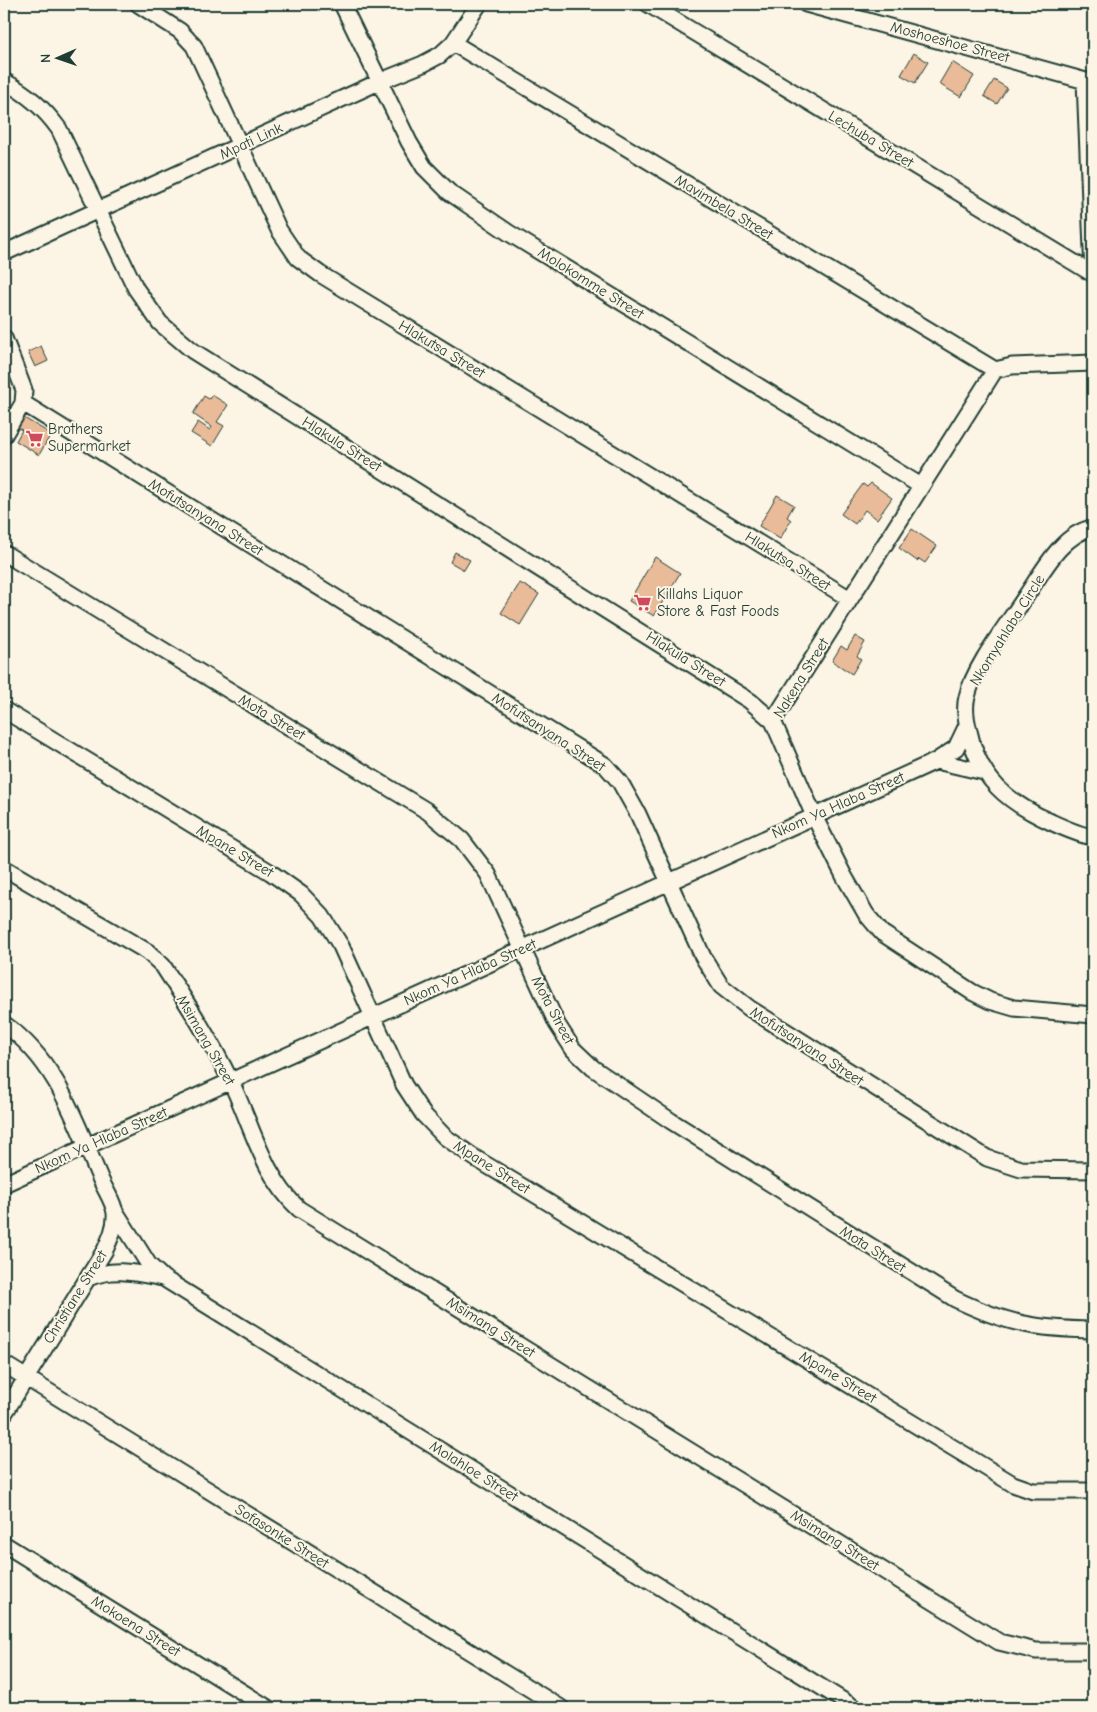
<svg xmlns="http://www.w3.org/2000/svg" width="1097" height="1712" viewBox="0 0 1097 1712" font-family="'Comic Neue',sans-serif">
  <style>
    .building { fill: #e9bb99; stroke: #1f3d34 }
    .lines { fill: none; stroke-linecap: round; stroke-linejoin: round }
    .minor-casing { stroke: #1f3d34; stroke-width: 19 }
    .minor { stroke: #fcf5e5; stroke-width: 15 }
    .labels { text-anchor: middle; stroke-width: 4; stroke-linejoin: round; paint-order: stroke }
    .street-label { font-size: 15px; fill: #1f3d34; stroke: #fcf5e5 }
    .poi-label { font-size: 15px; fill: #1f3d34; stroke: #fcf5e5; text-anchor: start }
  </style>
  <rect width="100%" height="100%" fill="#fcf5e5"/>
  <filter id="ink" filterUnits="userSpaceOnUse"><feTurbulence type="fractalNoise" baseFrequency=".02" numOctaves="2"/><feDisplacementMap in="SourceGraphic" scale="10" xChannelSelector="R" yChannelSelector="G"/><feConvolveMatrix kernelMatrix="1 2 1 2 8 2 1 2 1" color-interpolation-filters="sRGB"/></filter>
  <g filter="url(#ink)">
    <path class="building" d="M914 53 928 62 915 83 901 75Z
      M952 62 974 76 961 97 939 84Z
      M994 80 1007 88 997 104 984 96Z
      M41 346 48 361 35 367 28 352Z
      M212 395 228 405 217 422 224 426 212 446 191 433 198 422 210 430 212 427 193 414 204 396 209 399Z
      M24 418 51 434 39 455 16 441 22 430 18 428Z
      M871 483 892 498 877 519 865 510 855 524 841 514 863 484 867 487Z
      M777 495 794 505 787 517 791 520 780 539 759 526Z
      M912 529 937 546 925 563 919 559 917 561 899 548Z
      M455 552 470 560 464 570 450 562Z
      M655 557 680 573 654 616 629 601Z
      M520 583 539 594 520 625 501 613Z
      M855 636 865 642 857 656 861 659 852 674 832 661 841 646 847 650Z"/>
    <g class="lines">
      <defs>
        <path id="minor" d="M138 4 180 31 194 46 279 230 298 258 320 274 850 599
          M342 4 409 142 424 167 449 192 509 233 921 486
          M648 4 1093 274
          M806 4 1093 83
          M453 43 995 370
          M4 81C27 94 43 107 59 129L136 289 160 323 193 351 750 701 773 721 814 816 844 876 866 914 882 933 972 992 990 1001 1014 1008 1093 1015
          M1085 81 1093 273
          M4 253 381 81 423 64 440 55 453 43 479 4
          M4 338 24 390 23 403 4 435
          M23 403 605 765 620 782 638 814 703 957 721 986 749 1008 987 1158 1021 1169 1093 1170
          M1093 528C1062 533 1042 573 1026 596 1008 624 974 666 967 697 964 708 966 720 969 731 979 779 1007 802 1051 822 1064 828 1079 835 1093 837
          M4 553 427 811 462 840 488 874 557 1024 573 1049 593 1068 671 1121 955 1299C1007 1324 1036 1329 1093 1330
          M4 710 270 872 301 894 322 916 341 946 404 1085 423 1114 445 1137 475 1158 1013 1484 1033 1491H1093
          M773 721 995 370 1012 366 1093 363
          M936 761 984 772
          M4 868 148 952 163 966C187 1003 212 1042 231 1082 252 1125 263 1176 299 1209L999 1642 1036 1651H1093
          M4 1024C57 1061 75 1121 100 1178 104 1188 114 1202 115 1213 116 1226 110 1239 105 1250L4 1414
          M4 1184 936 761 956 748 967 725
          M115 1211 149 1265 163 1278 855 1708
          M88 1278C114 1267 136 1273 163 1278
          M4 1364 561 1708
          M4 1544 268 1708
          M4 1707 5 1708"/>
      </defs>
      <use href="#minor" class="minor-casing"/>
      <use href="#minor" class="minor"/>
    </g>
  </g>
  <defs>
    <symbol id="supermarket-bare" viewBox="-9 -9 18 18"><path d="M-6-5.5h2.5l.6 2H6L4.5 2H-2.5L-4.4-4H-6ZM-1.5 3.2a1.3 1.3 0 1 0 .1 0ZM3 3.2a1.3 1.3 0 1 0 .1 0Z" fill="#d1495b" stroke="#fcf5e5" stroke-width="2.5" paint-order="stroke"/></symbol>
  </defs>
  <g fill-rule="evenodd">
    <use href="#supermarket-bare" x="22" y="426" width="25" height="25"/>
    <use href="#supermarket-bare" x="630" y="590" width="25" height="25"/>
  </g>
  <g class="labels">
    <g class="street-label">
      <text transform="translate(950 42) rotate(15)" y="5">Moshoeshoe Street</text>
      <text transform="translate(871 139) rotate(31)" y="5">Lechuba Street</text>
      <text transform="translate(251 141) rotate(-25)" y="5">Mpati Link</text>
      <text transform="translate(724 207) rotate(31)" y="5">Mavimbela Street</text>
      <text transform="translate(591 283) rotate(32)" y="5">Molokomme Street</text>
      <text transform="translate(442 349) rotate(31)" y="5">Hlakutsa Street</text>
      <text transform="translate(342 444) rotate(32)" y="5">Hlakula Street</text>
      <text transform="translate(206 517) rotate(32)" y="5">Mofutsanyana Street</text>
      <text transform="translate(788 561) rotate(32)" y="5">Hlakutsa Street</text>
      <text transform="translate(1007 630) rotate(-58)" y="5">Nkomyahlaba Circle</text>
      <text transform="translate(686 659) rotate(32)" y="5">Hlakula Street</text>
      <text transform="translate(801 678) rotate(-58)" y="5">Nakena Street</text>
      <text transform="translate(272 717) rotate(31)" y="5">Mota Street</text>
      <text transform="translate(549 732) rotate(33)" y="5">Mofutsanyana Street</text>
      <text transform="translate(838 805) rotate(-24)" y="5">Nkom Ya Hlaba Street</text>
      <text transform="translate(235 851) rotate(31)" y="5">Mpane Street</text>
      <text transform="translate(470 972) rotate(-24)" y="5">Nkom Ya Hlaba Street</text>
      <text transform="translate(553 1010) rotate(62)" y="5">Mota Street</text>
      <text transform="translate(206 1040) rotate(60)" y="5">Msimang Street</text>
      <text transform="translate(807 1046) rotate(33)" y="5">Mofutsanyana Street</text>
      <text transform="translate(101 1140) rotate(-24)" y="5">Nkom Ya Hlaba Street</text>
      <text transform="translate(492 1167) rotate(32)" y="5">Mpane Street</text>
      <text transform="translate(873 1249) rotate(32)" y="5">Mota Street</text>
      <text transform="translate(75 1297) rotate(-58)" y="5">Christiane Street</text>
      <text transform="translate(491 1327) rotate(32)" y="5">Msimang Street</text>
      <text transform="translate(838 1377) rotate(31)" y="5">Mpane Street</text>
      <text transform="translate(474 1471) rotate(32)" y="5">Molahloe Street</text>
      <text transform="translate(282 1536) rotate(32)" y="5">Sofasonke Street</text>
      <text transform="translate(835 1540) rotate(32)" y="5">Msimang Street</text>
      <text transform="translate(136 1626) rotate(32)" y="5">Mokoena Street</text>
    </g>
    <g class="poi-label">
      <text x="48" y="434">Brothers<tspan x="48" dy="17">Supermarket</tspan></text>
      <text x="657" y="599">Killahs Liquor<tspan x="657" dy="17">Store &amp; Fast Foods</tspan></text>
    </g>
  </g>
  <rect width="1097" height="1712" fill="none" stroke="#fcf5e5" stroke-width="20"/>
  <rect x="10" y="10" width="1077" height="1692" fill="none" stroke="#1f3d34" stroke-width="2" filter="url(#ink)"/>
  <g transform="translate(58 58) rotate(268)" stroke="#fcf5e5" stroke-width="4" paint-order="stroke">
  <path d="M0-4L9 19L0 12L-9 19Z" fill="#1f3d34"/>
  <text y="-8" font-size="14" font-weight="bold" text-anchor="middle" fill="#1f3d34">N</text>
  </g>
</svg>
